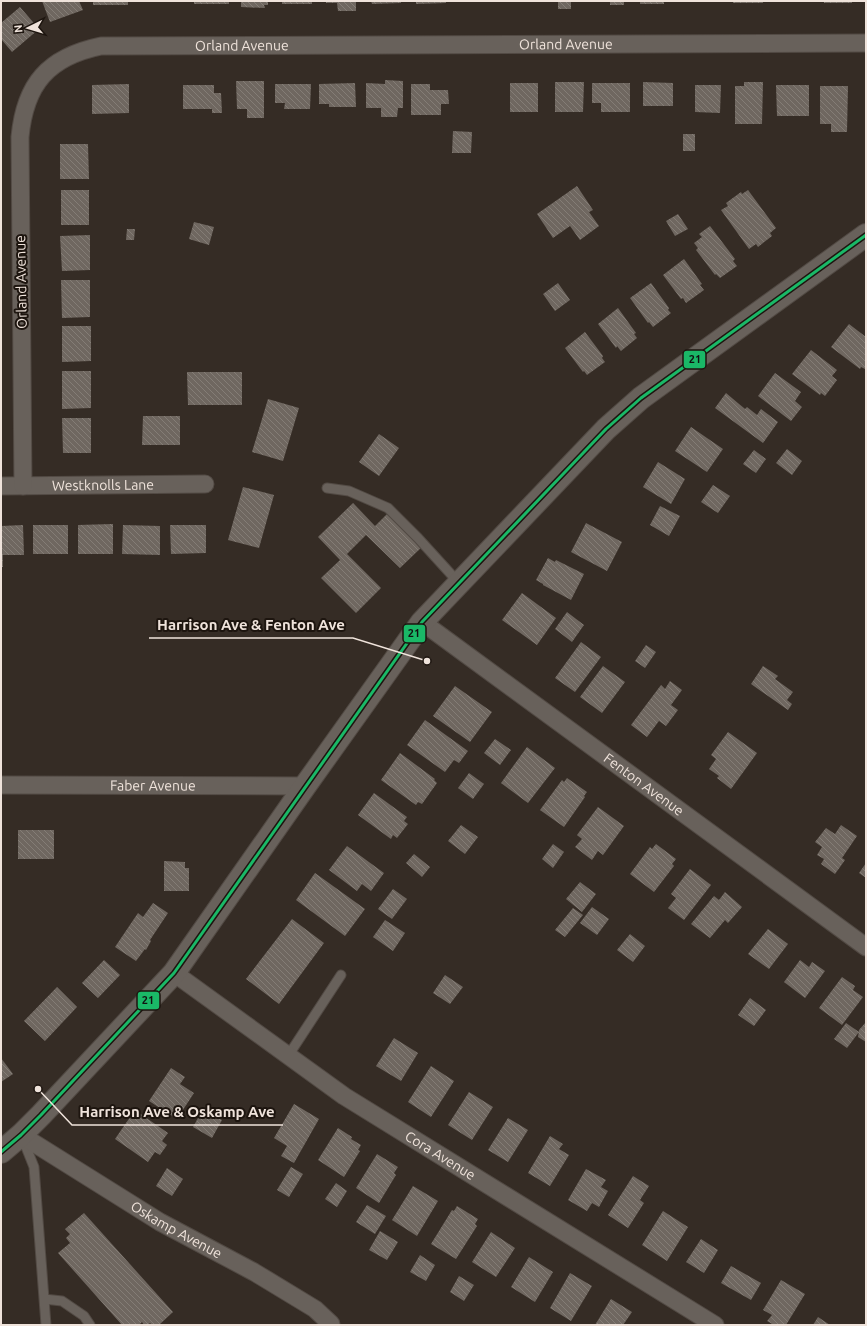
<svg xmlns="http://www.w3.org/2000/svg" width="867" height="1326" viewBox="0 0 867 1326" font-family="Ubuntu,sans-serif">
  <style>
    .building { fill: url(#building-back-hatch) }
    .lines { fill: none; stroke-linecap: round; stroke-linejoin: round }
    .service-casing { stroke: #524a44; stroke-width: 11 }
    .minor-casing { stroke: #524a44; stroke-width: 19 }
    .secondary-casing { stroke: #524a44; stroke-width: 24 }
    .service { stroke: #68615b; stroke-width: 9 }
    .minor { stroke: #68615b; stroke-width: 17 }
    .secondary { stroke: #68615b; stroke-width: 22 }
    .bus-1-casing { stroke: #1d150f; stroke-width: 6 }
    .bus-1 { stroke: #1ab867; stroke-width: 3 }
    .labels { text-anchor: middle; stroke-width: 4; stroke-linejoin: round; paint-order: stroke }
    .street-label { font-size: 14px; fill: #efe3db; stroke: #1d150f }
    .leader { fill: none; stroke: #efe3db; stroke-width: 1.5 }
    .callout-dot { fill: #efe3db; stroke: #1d150f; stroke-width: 1.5 }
    .callout-label { font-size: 15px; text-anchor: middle; font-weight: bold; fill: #efe3db; stroke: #1d150f; stroke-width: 4; stroke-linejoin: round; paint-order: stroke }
    .line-badge { stroke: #1d150f; stroke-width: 1.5 }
    .pale-badge-label { font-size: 11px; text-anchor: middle; font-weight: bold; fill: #111 }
  </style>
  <defs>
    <pattern id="building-back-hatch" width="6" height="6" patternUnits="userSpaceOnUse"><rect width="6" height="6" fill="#6f6760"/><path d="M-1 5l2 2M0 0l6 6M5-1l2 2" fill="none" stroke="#847d76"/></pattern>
  </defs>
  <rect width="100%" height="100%" fill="#352c25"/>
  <path class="building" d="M42 1H79L83 10 50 22Z
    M93 1H128V5H93Z
    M194 1H229V4H194Z
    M241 1H268V5H264L265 8 241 7Z
    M282 1H312V4H282Z
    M326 1H356V11H338L337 3H326Z
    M371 1H401V3L372 4Z
    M416 1H446V3L416 4Z
    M558 1H571V9H558Z
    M610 1H624V5H610Z
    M640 1H664V4H640Z
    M733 1H763V3H733Z
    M824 1H852V3H824Z
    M20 7 39 29 12 52 1 39V23Z
    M385 80 403 81V108H398L397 117H381V108H366V83L385 84Z
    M236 81H264V118H247V109H237Z
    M555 82H584L583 112H555Z
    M643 82 673 83V106H643Z
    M744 82H763L762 124H735V86H744Z
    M355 83 356 107H329V104H319V84Z
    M510 83H538V112H510Z
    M592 83H630V112H601V103H592Z
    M129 84V113L92 114V85Z
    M275 84H311L310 109H284L285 103H275Z
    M411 84H430V90H448L449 104H441V115H411Z
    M183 85H214V93H221L222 113H212V109H183Z
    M695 85H721L720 113 695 112Z
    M776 85H809V116H777Z
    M820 86H848L847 132H831V124H820Z
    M453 131 472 132 471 153H452Z
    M683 134H695V151H683Z
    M60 144H88L89 179H60Z
    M577 186 593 210 589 212 599 226 580 240 570 226 553 238 537 214Z
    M61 190H89V225H61Z
    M748 190 776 228 770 233 772 236 758 247 756 244 749 249 721 210 728 206 726 203 741 192 742 194Z
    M678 214 688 229 675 236 666 221Z
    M194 222 214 227 209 245 189 239Z
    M710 226 735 259 733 261 737 266 720 278 716 274 715 275 696 250 698 248 694 243 702 237 699 234Z
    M127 229H135L134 240H126Z
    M90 235V270L62 271 60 236Z
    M684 259 702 284 700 285 704 290 686 303 683 298 681 299 663 275Z
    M61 280H90V317L62 318Z
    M558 283 570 300 555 311 543 294Z
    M651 283 669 308 668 310 671 313 653 327 649 322 648 323 630 298Z
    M618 308 636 333 634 334 637 338 621 351 617 346 616 348 598 324Z
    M849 324 866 337 865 369 861 367 860 369 831 347Z
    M62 326H91V361L62 362Z
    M585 332 603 356 602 358 605 362 587 375 584 371 583 372 565 348Z
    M811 350 837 370 832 376 837 380 825 396 821 393 820 395 792 374Z
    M62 371H91V408L62 409Z
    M187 372H242V405H188Z
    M775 373 801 392 795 401 802 407 791 421 758 396Z
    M726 393 745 409 747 407 757 415 761 409 778 422 763 443 715 408Z
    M268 399 299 408 283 461 252 452Z
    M143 416H180V445H142Z
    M62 418H91V453H63Z
    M691 427 723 449 707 472 675 451Z
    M379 434 399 448 379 476 359 462Z
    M787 449 802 461 792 475 776 463Z
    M754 450 766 459 756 473 743 464Z
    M658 462 685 479 671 504 643 487Z
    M713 485 730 496 718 513 701 502Z
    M243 487 274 495 259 548 228 540Z
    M353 503 375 526 389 512 423 546 400 568 366 535 347 554 381 588 356 613 321 578 340 560 318 537Z
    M660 506 680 516 669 536 650 525Z
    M586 523 622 542 607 571 571 552Z
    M112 524H113V554H78V525Z
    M23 525 24 555H3V567H1V526Z
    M33 525H68V554H33Z
    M123 525 160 526V555L122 554Z
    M170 525H206V553L171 554Z
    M548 558 555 562 556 560 584 574 571 600 543 585V584L536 580Z
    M522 593 556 618 537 645 502 620Z
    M567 612 584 625 572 642 555 629Z
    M581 642 601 657 575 692 555 678Z
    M646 645 656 652 645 668 635 661Z
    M603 666 625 682 602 713 580 697Z
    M763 666 778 676 775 679 793 692 787 700 792 704 788 710 751 684Z
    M670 681 682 690 671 705 678 710 666 726 659 721 647 737 631 725 661 685 665 689Z
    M455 686 492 712 470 742 433 716Z
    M425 720 468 751 459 763 454 760 445 772 407 745Z
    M728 732 757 753 731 789 717 778 719 776 709 769 716 759 711 755Z
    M495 739 511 750 500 765 484 753Z
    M527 747 555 768 528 803 501 783Z
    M400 753 435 779 434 780 437 783 422 804 418 802 416 805 381 780Z
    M469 773 484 784 473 799 458 788Z
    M567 778 587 792 584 796 585 797 564 827 540 810 562 780 564 782Z
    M374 793 407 817 404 821 408 824 397 838 393 835 391 839 358 815Z
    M598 807 624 826 603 855 598 851 592 860 575 847 582 839 577 835Z
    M461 825 478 837 465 854 448 841Z
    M841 825 857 836 842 858 845 860 835 874 821 864 824 859 817 855 822 847 815 842 826 828 835 834Z
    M18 830H54V859H18Z
    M553 844 564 852 553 868 542 859Z
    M656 844 676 859 672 864 674 866 654 892 630 874 650 847 652 849Z
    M347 846 384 873 371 891 362 884 357 891 329 870Z
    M414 854 430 867 422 877 406 863Z
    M164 861 185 862V868H189V891H164Z
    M866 863V878L859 873Z
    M690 869 711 885 684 920 668 908 676 898 671 894Z
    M315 873 365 909 345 936 296 900Z
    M580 882 596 894 582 912 566 899Z
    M393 889 407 899 392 919 378 909Z
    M725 892 742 907 728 923 725 920 710 938 691 924 714 896 719 900Z
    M153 903 168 913 150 940 151 941 146 950 145 949 136 961 115 947 138 913 143 917Z
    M592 907 609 919 597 935 580 923Z
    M573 908 583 915 565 937 555 930Z
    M292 919 324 943 279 1004 246 979Z
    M385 920 405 933 393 951 373 937Z
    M768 929 788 944 769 969 748 954Z
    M630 934 645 946 633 962 617 950Z
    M104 960 120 975 98 998 82 983Z
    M800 960 809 967 812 962 825 971 805 998 784 982Z
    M445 975 463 987 450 1004 433 993Z
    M842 977 855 986 853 990 863 997 842 1025 819 1008Z
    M57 987 77 1007 45 1041 24 1021Z
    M750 998 766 1010 754 1026 738 1015Z
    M866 1022V1042L858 1037 859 1030Z
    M846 1023 859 1032 847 1048 834 1039Z
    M394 1038 418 1053 401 1081 376 1066Z
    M1 1058 13 1074 1 1082Z
    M431 1066 454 1081 431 1117 408 1102Z
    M171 1068 185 1077 180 1084 194 1093 177 1119 149 1101Z
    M469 1092 493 1107 472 1140 448 1125Z
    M294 1104 319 1119 294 1163 281 1156 287 1146 274 1138Z
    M203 1109 222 1120 212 1138 193 1127Z
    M135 1110 168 1133 162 1141 167 1145 160 1155 155 1152 148 1162 115 1139Z
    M508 1118 528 1130 508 1162 488 1150Z
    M338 1128 352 1137 351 1139 361 1145 358 1150 360 1151 344 1177 318 1160Z
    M550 1136 563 1144 559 1149 569 1155 550 1186 528 1173Z
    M377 1154 398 1167 394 1173 396 1175 379 1203 356 1188Z
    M291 1167 303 1174 289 1197 277 1190Z
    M167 1168 183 1179 172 1196 156 1186Z
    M586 1169 606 1180 601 1187 608 1191 599 1207 592 1203 587 1211 568 1200Z
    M633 1176 649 1186 640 1200 644 1203 628 1228 608 1215Z
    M336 1183 347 1191 337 1207 325 1199Z
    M413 1186 438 1201 417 1236 392 1220Z
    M367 1205 386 1216 375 1234 356 1222Z
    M457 1206 478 1219 475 1224 477 1226 456 1259 431 1244 452 1210 454 1211Z
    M663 1211 688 1227 667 1261 642 1245Z
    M84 1213 173 1312 159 1325H152L150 1323 148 1325H144L142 1322 139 1325H122L58 1253 70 1243 66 1238 70 1234 65 1229Z
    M380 1231 398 1242 387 1260 369 1250Z
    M491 1232 515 1248 496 1277 472 1262Z
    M701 1239 718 1250 704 1273 686 1262Z
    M420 1255 435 1265 426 1281 410 1272Z
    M529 1257 553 1272 535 1302 511 1287Z
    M731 1266 761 1283 751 1300 721 1283Z
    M570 1273 592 1286 571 1321 550 1308Z
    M459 1276 474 1285 464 1301 450 1292Z
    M781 1280 805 1294 786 1325H774L767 1321 772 1315 763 1310Z
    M611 1299 632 1312 623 1325H595Z
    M818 1317 830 1325H813Z"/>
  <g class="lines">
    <defs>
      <path id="service" d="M327 488 349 491 388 508 418 538 459 583
        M288 1056 341 975
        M22 1137 34 1167 46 1325
        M44 1299 62 1301 84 1316 90 1325"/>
      <g id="minor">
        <path id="s1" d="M1 486 205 484"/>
        <path id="s2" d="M23 486 20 137C25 84 48 57 101 46L866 43"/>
        <path id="s3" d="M422 622 866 947"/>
        <path id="s4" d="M1 785 305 786"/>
        <path id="s5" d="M174 973 344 1096 715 1325"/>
        <path id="s6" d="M21 1135 160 1222 254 1272 315 1309 331 1324"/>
      </g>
      <path id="secondary" d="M1 1152 21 1135 41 1115 174 973 305 786 422 622 606 429 641 398 866 235"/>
    </defs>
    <use href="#service" class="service-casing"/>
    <use href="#minor" class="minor-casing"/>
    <use href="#secondary" class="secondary-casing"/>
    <use href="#service" class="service"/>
    <use href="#minor" class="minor"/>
    <use href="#secondary" class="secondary"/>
    <defs>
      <path id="bus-1" d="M1 1152 21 1135 41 1115 174 973 422 622 606 429 641 398 866 235"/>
    </defs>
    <use href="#bus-1" class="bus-1-casing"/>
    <use href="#bus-1" class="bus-1"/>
  </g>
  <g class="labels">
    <g class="street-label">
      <text dy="5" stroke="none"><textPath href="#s2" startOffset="947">Orland Avenue</textPath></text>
      <text dy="5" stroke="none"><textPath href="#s2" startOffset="623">Orland Avenue</textPath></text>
      <text transform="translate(21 282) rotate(-91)" y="5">Orland Avenue</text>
      <text dy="5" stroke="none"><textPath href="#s1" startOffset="102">Westknolls Lane</textPath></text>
      <text dy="5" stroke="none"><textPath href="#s4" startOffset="152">Faber Avenue</textPath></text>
      <text dy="5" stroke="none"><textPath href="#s3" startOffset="275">Fenton Avenue</textPath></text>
      <text dy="5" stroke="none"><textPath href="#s5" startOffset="323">Cora Avenue</textPath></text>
      <text dy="5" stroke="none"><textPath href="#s6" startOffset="182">Oskamp Avenue</textPath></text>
    </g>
  </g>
  <path class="leader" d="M427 661L353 638H149M38 1089L72 1125H283"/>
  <g class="callout-dot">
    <circle cx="427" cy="661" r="4"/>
    <circle cx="38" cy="1089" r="4"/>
  </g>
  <g class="callout-label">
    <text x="251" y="630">Harrison Ave &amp; Fenton Ave</text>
    <text x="177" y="1117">Harrison Ave &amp; Oskamp Ave</text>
  </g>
  <g class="line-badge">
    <rect x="683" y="350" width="23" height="19" rx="4" fill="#1ab867"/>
    <rect x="403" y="624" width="23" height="19" rx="4" fill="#1ab867"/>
    <rect x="137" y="991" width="23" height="19" rx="4" fill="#1ab867"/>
  </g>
  <g class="pale-badge-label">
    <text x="695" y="363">21</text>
    <text x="414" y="637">21</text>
    <text x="148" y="1004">21</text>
  </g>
  <rect width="867" height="1326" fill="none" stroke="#efe3db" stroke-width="4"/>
  <g transform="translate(28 28) rotate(265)" stroke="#1d150f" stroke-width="3" paint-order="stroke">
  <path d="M0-3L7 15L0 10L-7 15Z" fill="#efe3db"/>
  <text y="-6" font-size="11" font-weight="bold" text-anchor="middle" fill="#efe3db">N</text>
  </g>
</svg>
